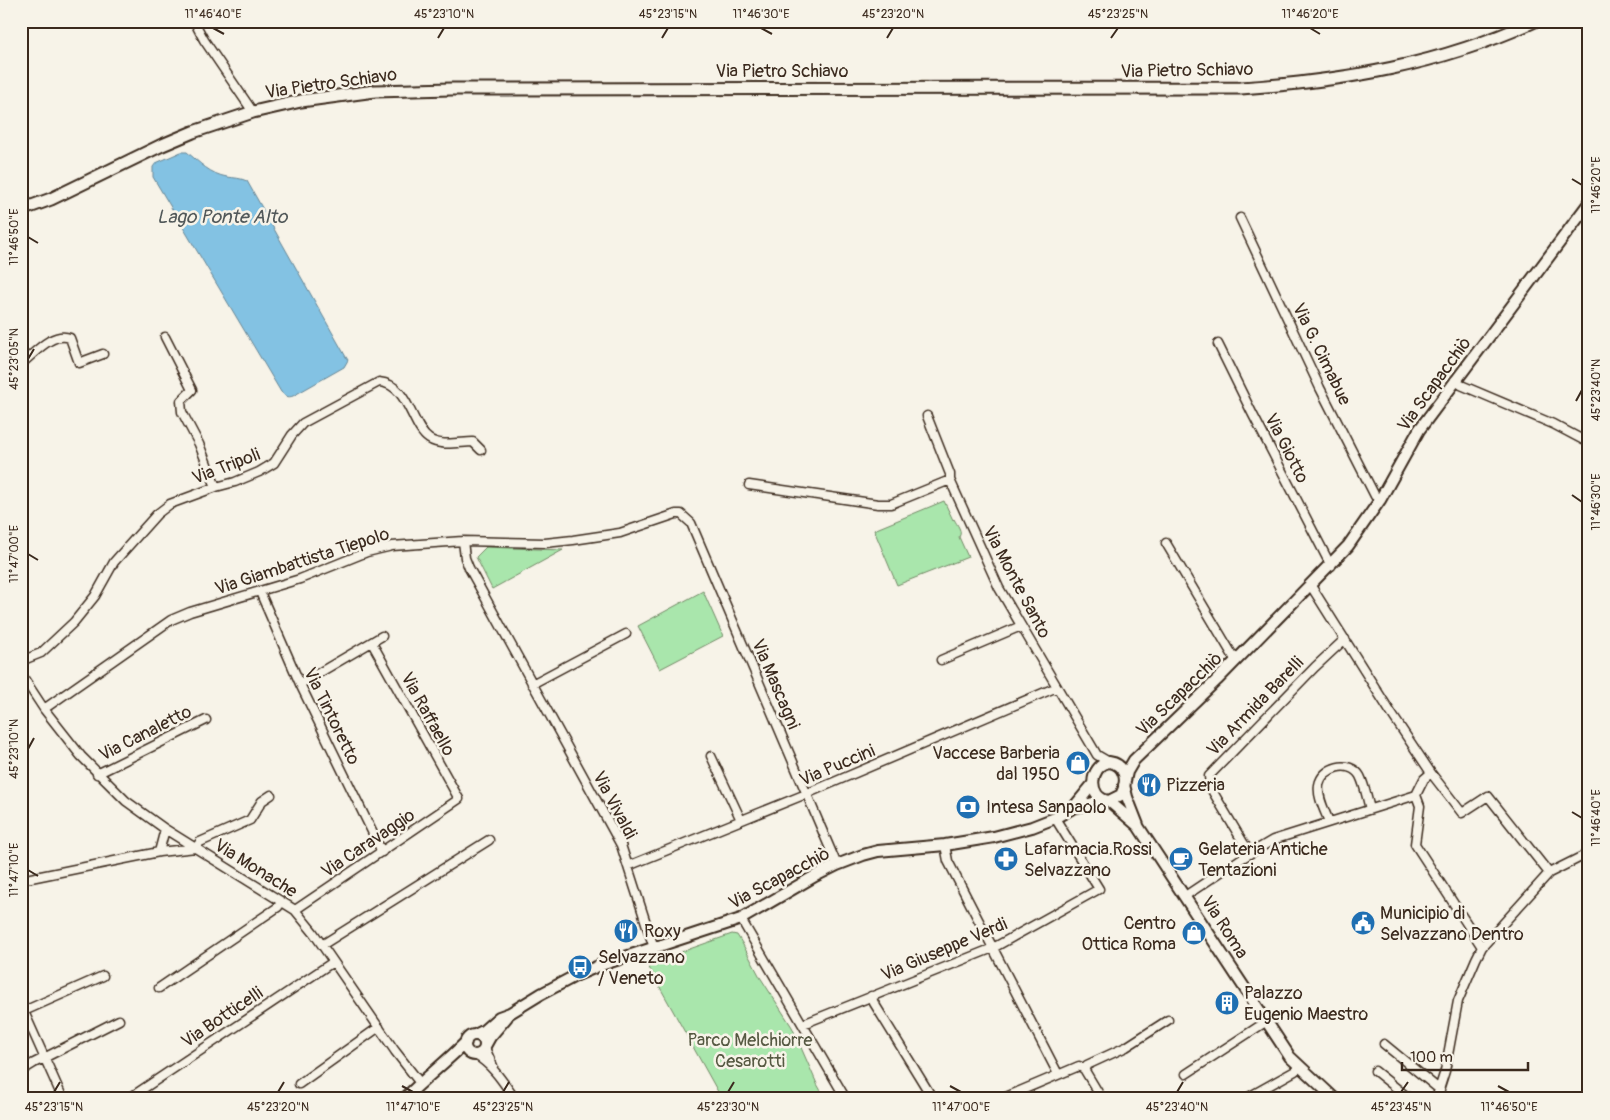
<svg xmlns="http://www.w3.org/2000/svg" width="1610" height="1120" viewBox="0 0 1610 1120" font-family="Pangolin,sans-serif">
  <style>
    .green { fill: #a9e6ac; stroke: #728865 }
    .water { fill: #83c2e3; stroke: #668594 }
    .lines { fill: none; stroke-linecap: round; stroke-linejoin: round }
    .minor-casing { stroke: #3b2a1e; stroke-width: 11 }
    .tertiary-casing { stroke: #3b2a1e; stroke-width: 14 }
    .secondary-casing { stroke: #3b2a1e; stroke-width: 15 }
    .minor { stroke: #f7f3e8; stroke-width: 8 }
    .tertiary { stroke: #f7f3e8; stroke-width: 10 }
    .secondary { stroke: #f7f3e8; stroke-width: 11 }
    .ticks { fill: none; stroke: #3b2a1e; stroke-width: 2 }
    .labels { text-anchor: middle; stroke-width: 5; stroke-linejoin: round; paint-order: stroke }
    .street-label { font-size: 18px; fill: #3b2a1e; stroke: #f7f3e8 }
    .poi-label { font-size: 18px; fill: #3b2a1e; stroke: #f7f3e8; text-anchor: start }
    .park-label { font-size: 18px; fill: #565942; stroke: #f7f3e8 }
    .water-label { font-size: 19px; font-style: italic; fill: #515859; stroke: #f7f3e8 }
    .neatline { fill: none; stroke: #3b2a1e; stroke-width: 2 }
    .ticks-label { font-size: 12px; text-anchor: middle; fill: #3b2a1e }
  </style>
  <rect width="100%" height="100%" fill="#f7f3e8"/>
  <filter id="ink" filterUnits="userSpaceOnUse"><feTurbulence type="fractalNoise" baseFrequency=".02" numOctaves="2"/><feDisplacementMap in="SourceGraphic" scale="10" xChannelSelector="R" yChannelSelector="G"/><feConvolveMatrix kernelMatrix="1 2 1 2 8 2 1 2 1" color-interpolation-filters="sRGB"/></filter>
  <g filter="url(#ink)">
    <path class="green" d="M944 501 953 520 954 519C957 525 963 531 959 537L968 557 897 585 874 530Z
      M486 547 563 550 492 589 476 557Z
      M703 591 723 636 660 669 638 626Z
      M732 934 737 935 742 943 760 977 792 1027 817 1084 821 1091 831 1099H722L647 964Z"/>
    <path class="water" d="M181 152H187C200 163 210 174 227 177 235 178 240 178 247 181L346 357 348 360 344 367 293 396C288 398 285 396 281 392L153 177V167L156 163Z"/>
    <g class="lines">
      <defs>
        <path id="minor" d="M194 21 204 40 253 112
          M1240 218 1320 388 1375 496 1380 500
          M165 337 192 390 181 401 182 412 199 444 216 487
          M1218 344 1252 413 1331 566
          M21 364C34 354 52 331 70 338L79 363 103 354
          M1455 380 1461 385 1553 424 1589 443
          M927 416 950 474V480L999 588 1097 755 1109 762
          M749 485 878 504H891L950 480
          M463 541 465 558 469 568 621 845 654 948
          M1166 543 1236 661
          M1311 586 1391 713 1431 773 1424 779 1416 795 1420 806 1415 844 1482 947
          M260 592 300 684 382 852
          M941 660 1021 626
          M21 661 41 653 74 622 95 596 114 562 157 514 170 504 216 487 235 482 259 472 274 463 292 435 303 423 379 382C409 384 411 427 429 439 441 447 460 442 473 442L481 450
          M21 674 44 709 81 756 126 801 165 829 295 910 313 932 395 1051 420 1083
          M300 684 382 636
          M532 684 626 634
          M44 709 171 620 190 612 300 579 367 552 392 546 463 541 545 543 573 540 620 533 676 514H681L691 523 837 865
          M711 756 741 820
          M1431 773 1462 813 1488 796 1549 873
          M97 774 206 720
          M1329 822C1325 811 1317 797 1319 785 1322 767 1350 759 1360 776 1365 786 1367 799 1370 809
          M945 845 948 861 1058 1074
          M196 848 200 842 250 820 262 801 271 795
          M159 852 165 829
          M1251 852 1244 844 1210 787 1209 776 1315 667 1345 639
          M628 866 806 794 1057 687
          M21 880 159 852 196 848
          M1185 896 1239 860 1273 840 1416 795
          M295 910 459 799 372 643
          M741 919 846 1099
          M322 945 489 840
          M159 988 278 907 281 902
          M871 996 874 1003 933 1099
          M21 1005 63 1099
          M24 1011 103 976
          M803 1024 993 948 1099 889 1055 818
          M1384 1044 1440 1090
          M485 1048 493 1066
          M475 1055C493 1065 503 1082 515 1099
          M1084 1069 1087 1065 1126 1047 1168 1020
          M21 1071 34 1063 119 1020
          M1375 1071 1410 1099
          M1186 1074 1267 1021
          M299 1084 379 1027
          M128 1099 333 962
          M1001 1099 1079 1066 1084 1069 1102 1099
          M1245 1099 1295 1071 1300 1067
          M1436 1099 1445 1071 1458 1001 1476 959 1482 947 1549 873 1589 853"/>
        <path id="tertiary" d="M1109 762C1126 764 1128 782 1121 795L1109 801C1087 798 1089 766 1109 762Z
          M1125 781 1127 772 1134 760 1217 680 1348 546 1380 500 1419 430 1589 203
          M1124 785 1127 797 1138 825
          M1109 801 1138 826 1290 1057 1335 1099
          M1074 807 1093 784
          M475 1035 483 1031 499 1017 510 1013 541 994 577 975 601 965 741 919 815 876 837 865 863 855 878 851 945 845 994 837 1032 827 1055 818 1073 808 1105 800
          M465 1045a10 10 0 1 1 20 0a10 10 0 1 1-20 0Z
          M485 1046 490 1037 507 1017
          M404 1099C424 1079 446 1062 466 1042"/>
        <path id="secondary" d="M21 210 51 199 160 146 193 132 253 112 301 101 375 91 451 89 1241 88C1344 81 1440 65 1535 21"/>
      </defs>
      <use href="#minor" class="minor-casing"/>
      <use href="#tertiary" class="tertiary-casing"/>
      <use href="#secondary" class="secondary-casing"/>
      <use href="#minor" class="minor"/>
      <use href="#tertiary" class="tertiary"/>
      <use href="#secondary" class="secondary"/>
    </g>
  </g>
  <path class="ticks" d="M213 28 224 34M761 28 772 34M1310 28 1320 34M438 38 444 28M662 38 668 28M887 38 893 28M1111 38 1118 28M1572 179 1582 185M28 237 38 243M28 359 34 349M1576 401 1582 390M1572 495 1582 502M28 554 38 560M28 749 34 738M1572 812 1582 818M28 870 38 876M402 1086 413 1092M950 1086 961 1092M1498 1086 1509 1092M54 1092 60 1082M278 1092 284 1082M503 1092 509 1082M728 1092 734 1082M1177 1092 1183 1082M1401 1092 1408 1082"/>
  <defs>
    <symbol id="shop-disc" viewBox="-11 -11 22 22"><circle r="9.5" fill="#1f6fb2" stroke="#f7f3e8"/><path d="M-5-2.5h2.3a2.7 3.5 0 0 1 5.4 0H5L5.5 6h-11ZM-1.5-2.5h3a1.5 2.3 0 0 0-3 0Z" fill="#fff"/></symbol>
    <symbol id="restaurant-disc" viewBox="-11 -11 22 22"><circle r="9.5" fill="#1f6fb2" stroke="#f7f3e8"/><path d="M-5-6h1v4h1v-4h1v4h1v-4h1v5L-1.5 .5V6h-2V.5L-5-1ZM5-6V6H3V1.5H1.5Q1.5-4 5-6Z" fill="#fff"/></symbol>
    <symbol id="bank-disc" viewBox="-11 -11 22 22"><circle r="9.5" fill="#1f6fb2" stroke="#f7f3e8"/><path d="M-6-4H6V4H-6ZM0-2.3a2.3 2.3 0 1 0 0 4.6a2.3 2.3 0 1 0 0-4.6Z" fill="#fff"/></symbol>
    <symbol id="pharmacy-disc" viewBox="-11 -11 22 22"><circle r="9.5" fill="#1f6fb2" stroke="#f7f3e8"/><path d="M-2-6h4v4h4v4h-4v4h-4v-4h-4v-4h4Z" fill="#fff"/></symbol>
    <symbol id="cafe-disc" viewBox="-11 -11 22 22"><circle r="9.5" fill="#1f6fb2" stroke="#f7f3e8"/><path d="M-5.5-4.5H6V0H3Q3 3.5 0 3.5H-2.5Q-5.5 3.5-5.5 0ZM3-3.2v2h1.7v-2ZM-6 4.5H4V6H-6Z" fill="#fff"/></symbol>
    <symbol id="civic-disc" viewBox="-11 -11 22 22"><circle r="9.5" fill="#1f6fb2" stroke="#f7f3e8"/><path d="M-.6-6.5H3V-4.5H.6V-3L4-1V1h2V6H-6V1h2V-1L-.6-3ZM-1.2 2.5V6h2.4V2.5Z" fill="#fff"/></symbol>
    <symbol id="bus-disc" viewBox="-11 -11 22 22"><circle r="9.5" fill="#1f6fb2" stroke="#f7f3e8"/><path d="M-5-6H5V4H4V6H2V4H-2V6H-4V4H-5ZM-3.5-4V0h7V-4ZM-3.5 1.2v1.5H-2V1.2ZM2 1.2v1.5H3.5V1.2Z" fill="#fff"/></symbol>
    <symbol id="building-disc" viewBox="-11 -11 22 22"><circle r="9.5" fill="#1f6fb2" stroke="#f7f3e8"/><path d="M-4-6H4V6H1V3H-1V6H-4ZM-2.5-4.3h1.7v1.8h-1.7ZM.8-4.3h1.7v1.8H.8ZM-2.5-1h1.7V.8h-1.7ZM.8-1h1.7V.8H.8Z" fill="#fff"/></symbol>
  </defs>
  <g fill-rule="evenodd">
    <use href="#shop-disc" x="1064" y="749" width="28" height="28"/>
    <use href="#restaurant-disc" x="1135" y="771" width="28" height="28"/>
    <use href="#bank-disc" x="954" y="793" width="28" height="28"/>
    <use href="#pharmacy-disc" x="992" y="845" width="28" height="28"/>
    <use href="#cafe-disc" x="1167" y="845" width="28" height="28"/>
    <use href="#civic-disc" x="1349" y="909" width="28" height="28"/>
    <use href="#restaurant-disc" x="612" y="917" width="28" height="28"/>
    <use href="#shop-disc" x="1180" y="919" width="28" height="28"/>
    <use href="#bus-disc" x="566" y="953" width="28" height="28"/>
    <use href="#building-disc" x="1213" y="989" width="28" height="28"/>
  </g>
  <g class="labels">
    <g class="street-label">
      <text transform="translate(1187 70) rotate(-1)" y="6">Via Pietro Schiavo</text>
      <text x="782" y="77">Via Pietro Schiavo</text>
      <text transform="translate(331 83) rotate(-8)" y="6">Via Pietro Schiavo</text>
      <text transform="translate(1322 354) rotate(64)" y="6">Via G. Cimabue</text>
      <text transform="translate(1434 384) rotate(-54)" y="6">Via Scapacchiò</text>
      <text transform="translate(1287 448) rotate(63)" y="6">Via Giotto</text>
      <text transform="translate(226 466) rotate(-21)" y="6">Via Tripoli</text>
      <text transform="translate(302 561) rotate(-18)" y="6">Via Giambattista Tiepolo</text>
      <text transform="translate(1017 582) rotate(62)" y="6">Via Monte Santo</text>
      <text transform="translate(776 684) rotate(67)" y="6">Via Mascagni</text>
      <text transform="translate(1179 694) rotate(-44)" y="6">Via Scapacchiò</text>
      <text transform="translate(1255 706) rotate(-46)" y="6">Via Armida Barelli</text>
      <text transform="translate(428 714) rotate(61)" y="6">Via Raffaello</text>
      <text transform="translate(332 716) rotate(64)" y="6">Via Tintoretto</text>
      <text transform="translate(145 733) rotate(-27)" y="6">Via Canaletto</text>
      <text transform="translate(837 765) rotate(-23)" y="6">Via Puccini</text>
      <text transform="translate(615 805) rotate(62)" y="6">Via Vivaldi</text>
      <text transform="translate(368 843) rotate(-34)" y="6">Via Caravaggio</text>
      <text transform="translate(256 868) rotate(32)" y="6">Via Monache</text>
      <text transform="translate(779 878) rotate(-28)" y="6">Via Scapacchiò</text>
      <text transform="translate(1225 927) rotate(57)" y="6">Via Roma</text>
      <text transform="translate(944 949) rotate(-23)" y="6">Via Giuseppe Verdi</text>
      <text transform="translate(222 1017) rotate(-34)" y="6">Via Botticelli</text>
    </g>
    <g class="poi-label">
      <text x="1060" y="759" text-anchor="end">Vaccese Barberia<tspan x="1060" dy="21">dal 1950</tspan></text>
      <text x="1166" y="791">Pizzeria</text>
      <text x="986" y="813">Intesa Sanpaolo</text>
      <text x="1024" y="855">Lafarmacia.Rossi<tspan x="1024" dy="21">Selvazzano</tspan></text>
      <text x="1198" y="855">Gelateria Antiche<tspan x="1198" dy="21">Tentazioni</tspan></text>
      <text x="1380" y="919">Municipio di<tspan x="1380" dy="21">Selvazzano Dentro</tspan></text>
      <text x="1176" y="929" text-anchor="end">Centro<tspan x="1176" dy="21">Ottica Roma</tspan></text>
      <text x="644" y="937">Roxy</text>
      <text x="598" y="963">Selvazzano<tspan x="598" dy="21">/ Veneto</tspan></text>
      <text x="1244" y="999">Palazzo<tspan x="1244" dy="21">Eugenio Maestro</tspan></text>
    </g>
    <g class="park-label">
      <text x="750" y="1046">Parco Melchiorre<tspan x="750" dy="21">Cesarotti</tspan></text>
    </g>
    <g class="water-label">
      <text x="222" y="223">Lago Ponte Alto</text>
    </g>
  </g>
  <rect width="1610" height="1120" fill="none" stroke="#f7f3e8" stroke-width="55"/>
  <path d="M1402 1062v8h126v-8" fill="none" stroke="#3b2a1e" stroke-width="2.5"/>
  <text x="1410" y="1062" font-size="15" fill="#3b2a1e" stroke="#f7f3e8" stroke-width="4" paint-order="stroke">100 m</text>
  <rect x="28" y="28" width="1554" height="1064" class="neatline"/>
  <g class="ticks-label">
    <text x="213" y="18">11°46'40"E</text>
    <text x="444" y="18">45°23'10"N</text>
    <text x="668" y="18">45°23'15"N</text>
    <text x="761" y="18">11°46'30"E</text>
    <text x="893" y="18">45°23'20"N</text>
    <text x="1118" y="18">45°23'25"N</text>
    <text x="1310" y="18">11°46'20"E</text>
    <text transform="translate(1596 185) rotate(-90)" y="4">11°46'20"E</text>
    <text transform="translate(14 237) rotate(-90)" y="4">11°46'50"E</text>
    <text transform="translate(14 359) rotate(-90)" y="4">45°23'05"N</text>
    <text transform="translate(1596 390) rotate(-90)" y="4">45°23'40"N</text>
    <text transform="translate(1596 502) rotate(-90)" y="4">11°46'30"E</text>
    <text transform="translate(14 554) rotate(-90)" y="4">11°47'00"E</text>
    <text transform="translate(14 749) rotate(-90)" y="4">45°23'10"N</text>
    <text transform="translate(1596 818) rotate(-90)" y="4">11°46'40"E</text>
    <text transform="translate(14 870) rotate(-90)" y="4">11°47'10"E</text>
    <text x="54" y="1111">45°23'15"N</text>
    <text x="278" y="1111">45°23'20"N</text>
    <text x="413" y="1111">11°47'10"E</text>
    <text x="503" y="1111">45°23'25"N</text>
    <text x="728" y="1111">45°23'30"N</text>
    <text x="961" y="1111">11°47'00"E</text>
    <text x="1177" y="1111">45°23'40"N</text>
    <text x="1401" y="1111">45°23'45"N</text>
    <text x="1509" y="1111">11°46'50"E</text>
  </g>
</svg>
